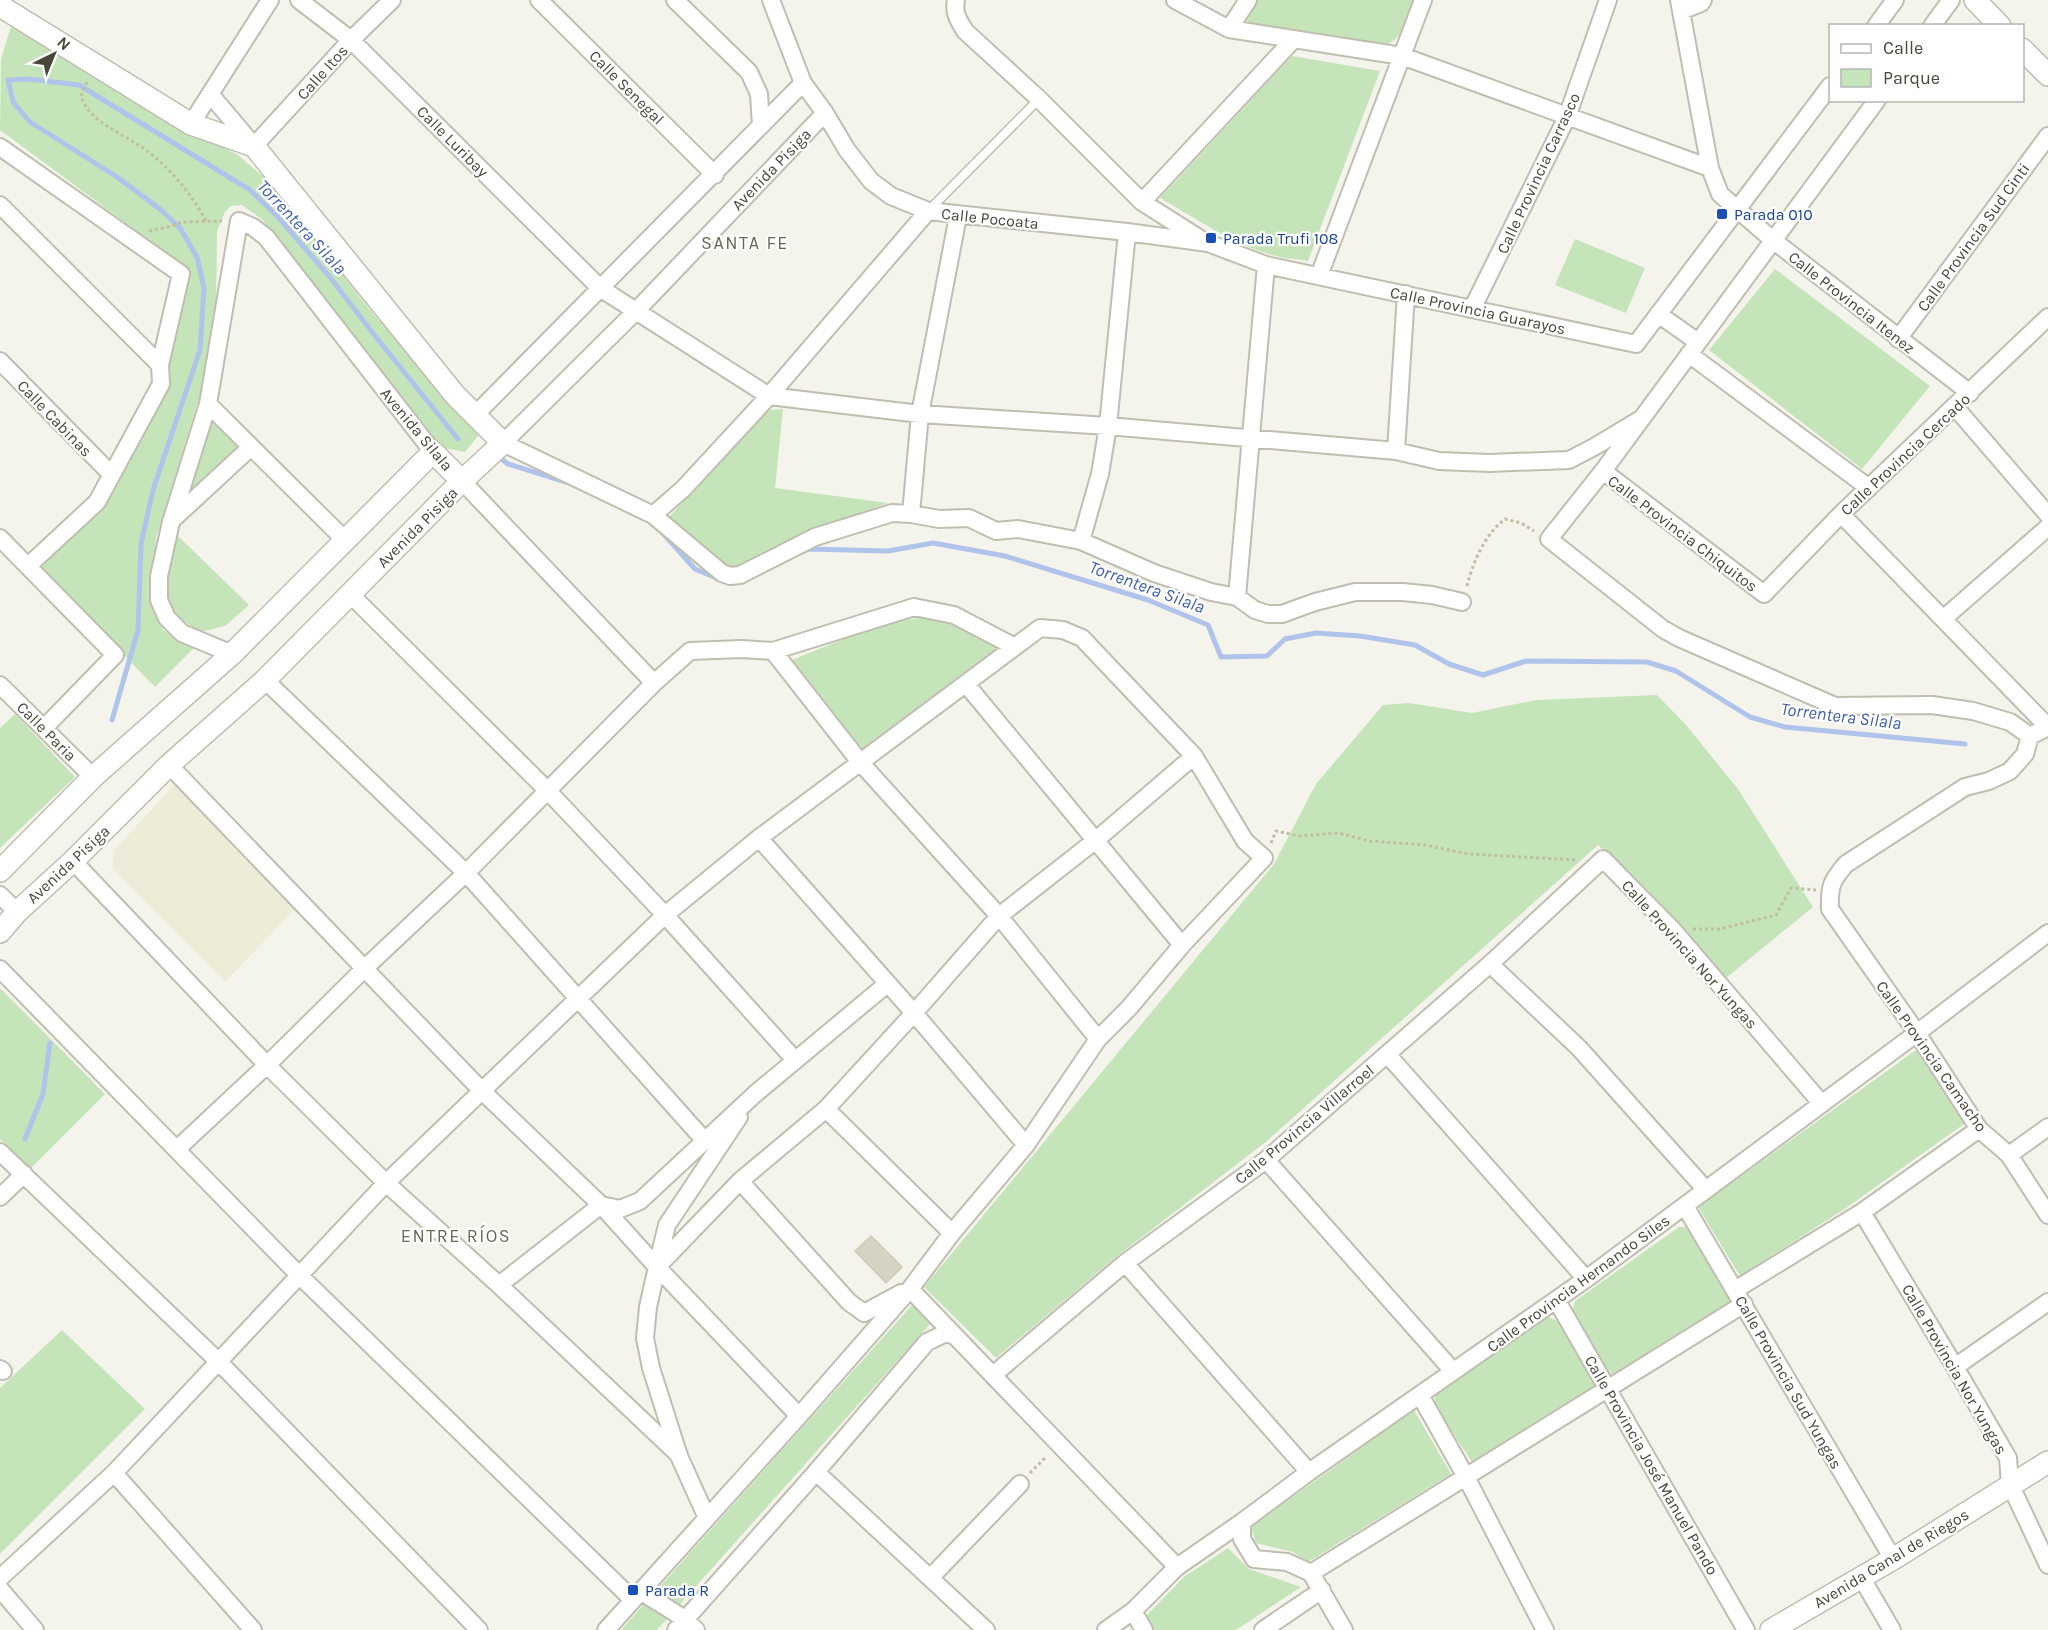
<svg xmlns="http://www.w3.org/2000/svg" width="2048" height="1630" viewBox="0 0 2048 1630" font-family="Karla,sans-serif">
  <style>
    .education { fill: #ececd8 }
    .green { fill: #c6e4ba }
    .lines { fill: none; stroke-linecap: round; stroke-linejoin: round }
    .stream { stroke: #b0c3ea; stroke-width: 5 }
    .building { fill: #d5d3c3; stroke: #cfccb7; stroke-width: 1.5 }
    .service-casing { stroke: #bfbeb0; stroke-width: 11 }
    .minor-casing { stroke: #bfbeb0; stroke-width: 20 }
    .tertiary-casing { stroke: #bfbeb0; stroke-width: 24 }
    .path { stroke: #c0bda2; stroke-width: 3; stroke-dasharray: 3 3; stroke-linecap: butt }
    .service { stroke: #fff; stroke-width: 8 }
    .minor { stroke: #fff; stroke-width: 16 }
    .tertiary { stroke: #fff; stroke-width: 21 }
    .transit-dot { fill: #1a4fb4; stroke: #fff; stroke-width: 2 }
    .labels { text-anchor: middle; stroke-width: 4.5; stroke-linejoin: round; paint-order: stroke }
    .street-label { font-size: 16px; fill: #48473a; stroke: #fff }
    .transit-label { font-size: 16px; fill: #164399; stroke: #fff; text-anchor: start }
    .water-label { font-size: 18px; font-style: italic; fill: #3e5faa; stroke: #fff }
    .neighbourhood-label { font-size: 18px; letter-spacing: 1.5px; fill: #6a6753; stroke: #fff }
  </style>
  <rect width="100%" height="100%" fill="#f4f4ec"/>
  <path class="education" d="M178 781 302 902 225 982 113 869V851Z"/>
  <path class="green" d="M1256 0H1415C1408 17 1404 38 1386 45L1254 27 1249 25 1245 18Z
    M12 23 205 138 238 155 273 185 369 309 448 398 482 431 465 452 444 448 431 440 263 220 242 205 231 206 225 212 217 231 216 314 208 369 156 538 151 601 163 630 194 648 155 687 37 566 104 506 168 372 188 282V269L0 130 1 59Z
    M1292 56 1380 71 1308 261C1299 259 1289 259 1280 257 1236 247 1199 220 1160 198Z
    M1575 239 1645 268 1626 313 1555 285Z
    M1775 269 1930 386 1862 469 1709 350Z
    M783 409 775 488 888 503 803 534 742 567 726 566 667 519 768 410Z
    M211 420 239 446 186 498Z
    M176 534 249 605 225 626 201 632C195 628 187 624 181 619 157 597 171 562 176 534Z
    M925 617 949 621 995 646 997 655 862 751 792 660 883 623Z
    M1657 695 1686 725 1738 789 1813 907 1726 978 1648 890 1598 845 1267 1141 1116 1257 996 1358 924 1287 1274 864 1316 784 1383 705 1409 703 1472 713 1536 700Z
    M15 714 75 777 0 848V728Z
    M0 988 105 1094 30 1169 0 1139Z
    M1916 1050 1964 1124 1846 1208 1740 1276 1698 1207Z
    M1679 1227H1686L1693 1232 1729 1293V1304L1615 1375 1610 1373 1572 1312 1575 1301Z
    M913 1304 932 1322 657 1630H621Z
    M1548 1317 1558 1321 1595 1381 1596 1387 1474 1465 1435 1406V1397L1438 1391 1542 1319Z
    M62 1330 145 1409 0 1554V1388Z
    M1414 1410 1451 1474 1308 1562 1293 1552 1256 1543 1251 1527Z
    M1228 1548 1249 1569 1301 1587 1236 1630H1154L1146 1616 1184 1577Z"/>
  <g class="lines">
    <path class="stream" d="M497 455 508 464 566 482
      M660 530 695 569 721 580
      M804 551 808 549 888 551 933 543 1005 556 1148 600 1208 625 1221 657 1267 656 1285 639 1316 633 1360 636 1415 645 1449 664 1483 675 1526 661 1647 662 1676 671 1750 717 1785 727 1965 744
      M112 720 138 630 141 544 153 490 200 350 204 288 197 257 180 228 160 209 117 177 30 122 13 102 8 80 29 79 79 85 250 190 277 216 329 276 372 332 458 439
      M25 1139 43 1094 50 1043"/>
  </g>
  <path class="building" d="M871 1236 902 1267 886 1283 855 1251Z"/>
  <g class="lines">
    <defs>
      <path id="service" d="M928 211 1039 99"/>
      <path id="minor" d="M299 0 351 40 600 288 769 396 920 414 1108 426 1396 451 1439 461 1489 463 1569 460 1594 447 1639 420
        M539 0 715 175
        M675 0 749 72 759 94 761 126
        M771 0 803 83 825 113 847 150 871 181 891 196 928 211 1127 232 1208 243 1266 265 1636 344 1830 86
        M956 0C953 13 959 21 965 31L1039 99 1142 202 1202 240
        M1175 0 1229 29 1402 56 1710 168
        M1679 0 1710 168 1720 194 1737 209 1774 241 1970 393
        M1681 11 1701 3 1703 0
        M1876 26 1895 0
        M1932 26 1951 0
        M1229 29 1248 0
        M210 94 254 146 351 40 392 0
        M1877 100 1603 471 1549 539 1663 629 1679 638 1835 706 1932 705 1973 711 2010 722 2030 736
        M825 113 637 310 503 443 653 515 722 573 730 576 740 575 815 537 892 513 911 514 939 519 969 518 996 531 1018 529 1081 541 1154 573 1211 592 1237 597 1255 610 1268 614H1282L1315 602 1355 592H1403L1432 595 1462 602
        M191 124 270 0
        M0 147 181 274 160 365 161 384 97 502 28 566
        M1142 202 1294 39
        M0 205 160 365
        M1319 276 1423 0
        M1472 309 1567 117 1608 0
        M1658 314 1698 342
        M1898 339 2048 136
        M1689 354 1869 488
        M0 361 111 474
        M208 404 345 540
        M1955 407 2048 515
        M475 415 803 83
        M1396 451 1406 294
        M1603 471 1764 594 1841 514 2048 317
        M462 481 654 683
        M911 514 920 414 958 216
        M1841 514 2048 727 2030 736 2025 754 2010 771 1989 781 1965 787 1846 864C1832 880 1829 886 1830 909L1917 1033 1979 1129 2009 1155 2048 1215
        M653 515 683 489 769 396 928 211
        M171 521 251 447
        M0 538 115 655 44 728
        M1081 541 1100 474 1108 426 1127 232
        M350 594 548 791 665 915 795 1060
        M1237 597 1266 265
        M1943 619 2048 527
        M773 651 860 762 999 916 1098 1039
        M232 654 182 633 167 618 159 600V576L171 522 208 404 239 221 253 227 266 237 433 452
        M265 680 466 873 705 1141
        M966 684 1182 945
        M0 685 93 777
        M169 765 481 1090 601 1205 657 1267 799 1416
        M759 838 914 1013 1026 1145
        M73 861 267 1065 386 1183 499 1285 679 1455
        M0 895 17 912
        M1490 964 1579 1048 1706 1190
        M0 969 299 1275 632 1599
        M1387 1054 1586 1279
        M826 1109 952 1233
        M177 1149 267 1065 365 968 466 873 654 683 690 651 742 649 773 651 914 607 954 615 1015 647
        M0 1152 219 1362 479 1630
        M2009 1155 2048 1127
        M1266 1160 1453 1371
        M740 1181 849 1302 864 1313 901 1293
        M0 1197 24 1174
        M1685 1206 1893 1559
        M1862 1212 1955 1367 2008 1458 2010 1484 2048 1565
        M1125 1263 1309 1472
        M657 1266 667 1225 739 1117
        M499 1285 601 1205 620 1209 640 1201 755 1094 887 984
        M910 1289 1177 1567
        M1735 1290 1862 1212 1979 1129
        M1557 1301 1746 1630
        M1955 1367 2048 1302
        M0 1369 3 1371
        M993 1375 1125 1263 1266 1160 1490 964 1603 859 1672 929 1822 1104
        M1420 1395 1466 1477 1545 1630
        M816 1472 986 1630
        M114 1473 253 1630
        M707 1518 679 1456 651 1368 645 1338 648 1307 657 1267 740 1181 826 1109 914 1013 999 916 1096 840 1194 756
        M1242 1522V1539L1254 1559 1287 1562 1311 1573 1344 1630
        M1311 1573 1744 1304
        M1861 1577 1892 1630
        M0 1578 114 1473 386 1183 665 915 759 838 1040 628 1063 630 1082 638 1194 756 1245 841 1264 858 1182 945 1129 1008 1098 1039 1026 1145 952 1233 910 1289 799 1416 606 1630
        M930 1578 1020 1484
        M0 1589 35 1630
        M640 1591 685 1619 696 1630
        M1133 1611 1144 1630
        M676 1630 816 1472 927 1342 946 1333 955 1336
        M1106 1630 1133 1611 1177 1567 1242 1522 1309 1472 1586 1279 1917 1033 2048 933
        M1263 1630 1322 1590"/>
      <path id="tertiary" d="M1975 0 2000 26
        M0 6 191 124 254 146 455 395 503 443 462 481 265 680 169 765 73 861 17 912 0 932
        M2022 49 2048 75
        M0 871 93 777 232 654 433 452 462 481
        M1771 1630 1893 1559 2048 1462"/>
    </defs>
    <use href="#service" class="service-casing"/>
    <use href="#minor" class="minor-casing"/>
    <use href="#tertiary" class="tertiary-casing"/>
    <path class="path" d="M87 82 81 96C90 125 129 135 151 154 174 173 192 195 206 221
      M149 231 172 226 182 222 222 221
      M1467 586C1473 562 1485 534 1505 519L1521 523 1534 531
      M1271 843 1276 831 1299 836 1338 833 1370 841 1425 845 1468 854 1577 860
      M1693 929H1720L1776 915 1791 888 1816 890
      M1030 1473 1047 1456"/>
    <use href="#service" class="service"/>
    <use href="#minor" class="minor"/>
    <use href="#tertiary" class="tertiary"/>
  </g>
  <g class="transit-dot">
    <rect x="1716" y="208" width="12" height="12" rx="3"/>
    <rect x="1205" y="232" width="12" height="12" rx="3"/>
    <rect x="627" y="1584" width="12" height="12" rx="3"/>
  </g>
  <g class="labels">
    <g class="street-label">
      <text transform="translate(322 72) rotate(-48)" y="6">Calle Itos</text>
      <text transform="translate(627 87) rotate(45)" y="6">Calle Senegal</text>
      <text transform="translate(453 141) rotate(45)" y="6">Calle Luribay</text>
      <text transform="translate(771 169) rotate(-46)" y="6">Avenida Pisiga</text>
      <text transform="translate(1538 173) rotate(-65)" y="6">Calle Provincia Carrasco</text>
      <text transform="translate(990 218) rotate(6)" y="6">Calle Pocoata</text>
      <text transform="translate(1973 237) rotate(-54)" y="6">Calle Provincia Sud Cinti</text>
      <text transform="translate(1852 302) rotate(38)" y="6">Calle Provincia Itenez</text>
      <text transform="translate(1478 310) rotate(12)" y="6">Calle Provincia Guarayos</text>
      <text transform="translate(55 418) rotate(46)" y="6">Calle Cabinas</text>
      <text transform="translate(417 429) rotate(50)" y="6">Avenida Silala</text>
      <text transform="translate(1905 454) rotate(-43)" y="6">Calle Provincia Cercado</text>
      <text transform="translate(417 527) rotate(-45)" y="6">Avenida Pisiga</text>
      <text transform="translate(1683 533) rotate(37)" y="6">Calle Provincia Chiquitos</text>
      <text transform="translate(47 731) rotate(45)" y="6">Calle Paria</text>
      <text transform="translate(68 864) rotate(-43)" y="6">Avenida Pisiga</text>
      <text transform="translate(1690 954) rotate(48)" y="6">Calle Provincia Nor Yungas</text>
      <text transform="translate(1932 1056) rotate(55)" y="6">Calle Provincia Camacho</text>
      <text transform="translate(1304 1124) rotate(-40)" y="6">Calle Provincia Villarroel</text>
      <text transform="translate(1578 1283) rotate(-36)" y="6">Calle Provincia Hernando Siles</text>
      <text transform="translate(1955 1369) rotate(60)" y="6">Calle Provincia Nor Yungas</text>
      <text transform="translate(1789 1382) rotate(60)" y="6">Calle Provincia Sud Yungas</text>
      <text transform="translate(1652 1465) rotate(60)" y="6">Calle Provincia José Manuel Pando</text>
      <text transform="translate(1891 1558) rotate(-31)" y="6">Avenida Canal de Riegos</text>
    </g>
    <g class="transit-label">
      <text x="1734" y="220">Parada 010</text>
      <text x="1223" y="244">Parada Trufi 108</text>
      <text x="645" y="1596">Parada R</text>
    </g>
    <g class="water-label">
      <text transform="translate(302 227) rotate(47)" y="6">Torrentera Silala</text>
      <text transform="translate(1147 587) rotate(20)" y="6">Torrentera Silala</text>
      <text transform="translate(1841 716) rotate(7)" y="6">Torrentera Silala</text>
    </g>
    <g class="neighbourhood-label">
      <text x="745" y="249">SANTA FE</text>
      <text x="456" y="1242">ENTRE RÍOS</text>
    </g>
  </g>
  <rect x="1829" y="24" width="195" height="78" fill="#ffffff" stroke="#b6b5b0" stroke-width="1.5"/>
  <rect x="1841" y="44" width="30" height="9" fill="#ffffff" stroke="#b6b5b0" stroke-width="1.5"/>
  <text x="1883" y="54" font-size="18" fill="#48473a">Calle</text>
  <rect x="1841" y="69" width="30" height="18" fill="#c6e4ba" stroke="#b6b5b0" stroke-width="1.5"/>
  <text x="1883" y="84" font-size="18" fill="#48473a">Parque</text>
  <g transform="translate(54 54) rotate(43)" stroke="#ffffff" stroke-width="4.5" paint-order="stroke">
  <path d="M0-4.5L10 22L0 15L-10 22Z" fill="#48473a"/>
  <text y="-9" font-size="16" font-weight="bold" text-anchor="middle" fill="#48473a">N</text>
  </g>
</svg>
